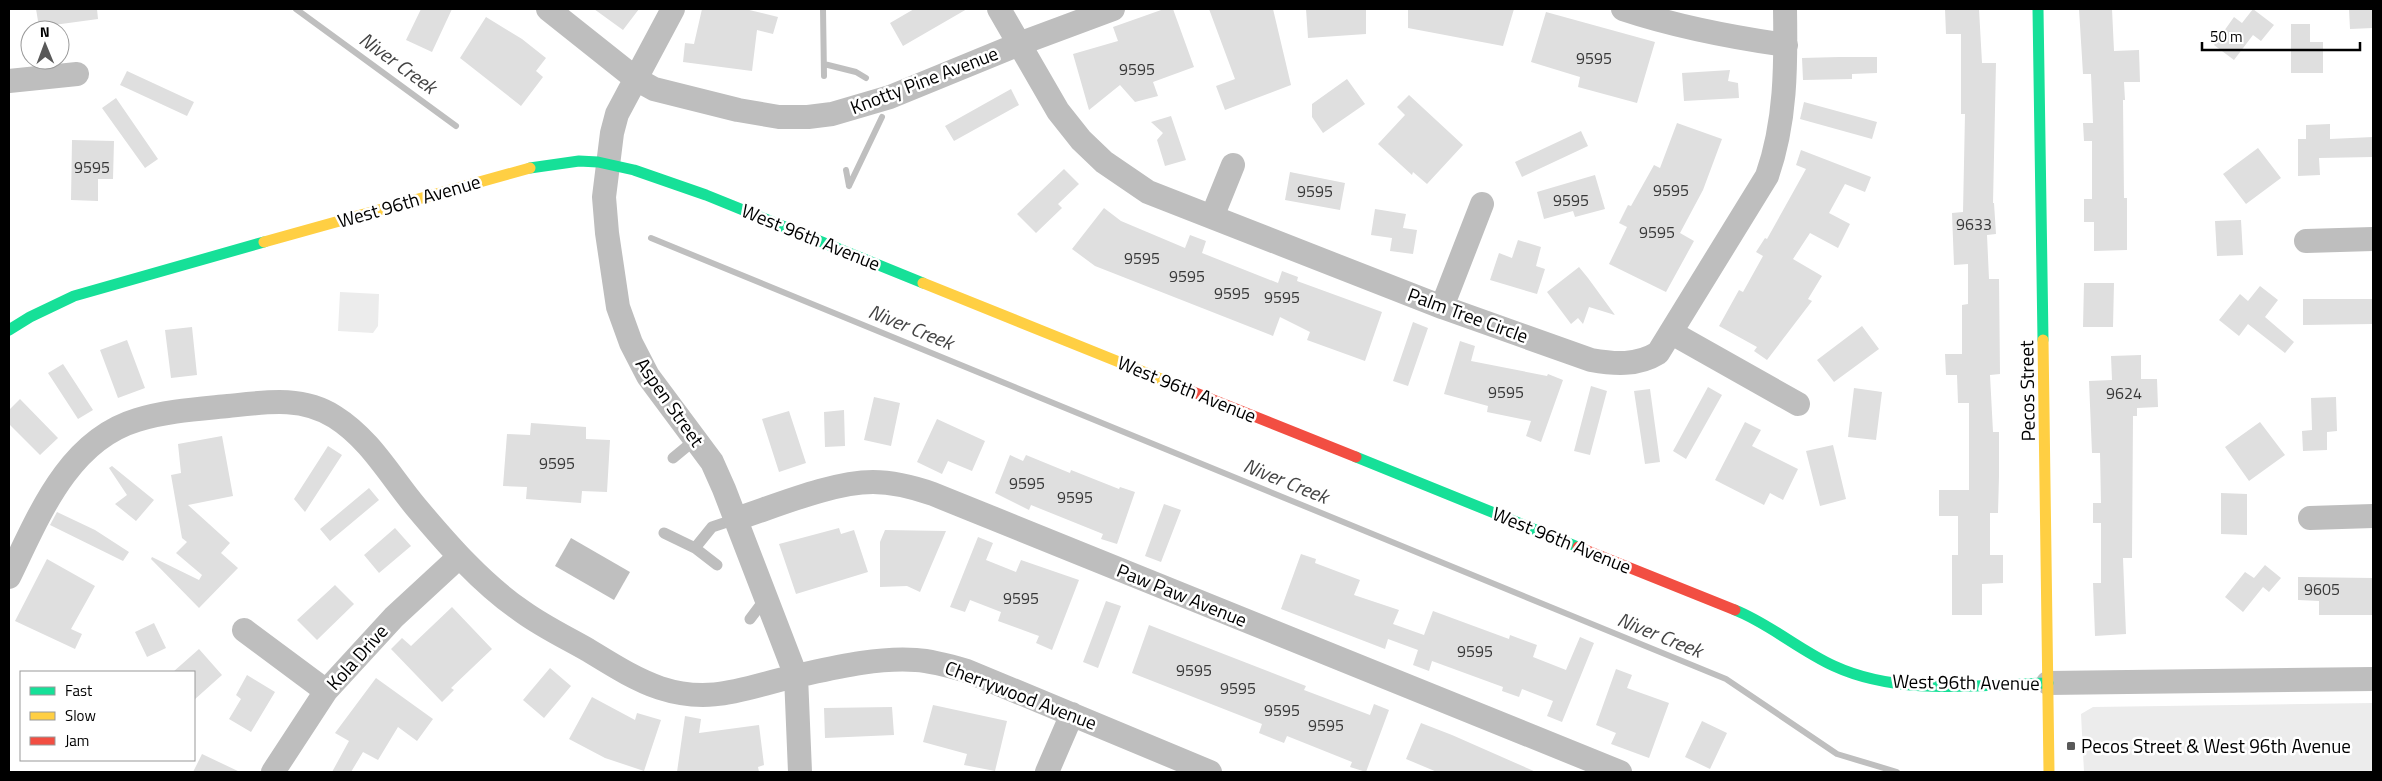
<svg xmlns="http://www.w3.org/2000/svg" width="2382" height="781" viewBox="0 0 2382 781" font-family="'Titillium Web',sans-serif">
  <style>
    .green { fill: #ececec }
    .water { fill: #bfbfbf }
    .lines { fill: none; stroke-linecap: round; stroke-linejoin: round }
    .stream { stroke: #bfbfbf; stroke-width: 6 }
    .building { fill: #dfdfdf }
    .lane { stroke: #bebebe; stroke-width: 11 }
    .street { stroke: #bebebe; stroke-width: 24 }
    .fast { stroke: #16e098; stroke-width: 11 }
    .slow { stroke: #ffcf43; stroke-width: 11 }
    .jam { stroke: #f24e42; stroke-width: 11 }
    .poi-dot { fill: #595959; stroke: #fff; stroke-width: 2 }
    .labels { text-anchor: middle; stroke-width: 5; stroke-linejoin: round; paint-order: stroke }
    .number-label { font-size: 16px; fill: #383838 }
    .street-label { font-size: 19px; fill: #000; stroke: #fff }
    .poi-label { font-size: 19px; fill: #000; stroke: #fff; text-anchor: start }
    .water-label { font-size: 20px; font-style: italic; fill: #444; stroke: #fff }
  </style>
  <rect width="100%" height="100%" fill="#fff"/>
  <path class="green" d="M340 292 379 294 378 326 373 333 338 331Z
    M2373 703V772H2084L2081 714 2093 707Z"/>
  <path class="water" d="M571 538 630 572 614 600 555 566Z"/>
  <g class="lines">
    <path class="stream" d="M296 9 456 126
      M823 9 824 76
      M824 64 856 72 866 78
      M846 170 849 186
      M849 186 882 117
      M651 238 1726 679 1837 754 1897 772"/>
  </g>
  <path class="building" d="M36 9H97L98 19 39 27Z
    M421 9H452L432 52 406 40Z
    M594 9H639L623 30Z
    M702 9H745L778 17 773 34 757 30 752 71 683 62 685 43 694 44Z
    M914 9H967L903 46 890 23Z
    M1164 9H1173L1194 67 1153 82 1158 96 1135 102 1120 85 1089 110 1073 54 1118 41 1113 27Z
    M1209 9H1273L1291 85 1225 110 1216 86 1235 79Z
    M1306 9H1366V34L1308 38Z
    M1408 9H1514L1503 46 1408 28Z
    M1945 9H1979L1982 63H1996L1993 203H1994L1996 234 1987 235 1989 279H1999L2000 374 1990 375 1993 432H1999V476L1998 513H1990V555H2003V583L1982 584V615H1952V555H1958V516H1939V490H1969V403H1958L1957 375H1946L1945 354H1962V305L1968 304V264L1954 265 1952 213 1963 212 1965 114H1961V34H1946Z
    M2079 9H2112L2114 51 2139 50 2140 82H2124L2125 100H2123L2124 198H2127V250L2094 251V222H2084V199H2092V141H2084L2083 123H2093L2091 74H2083Z
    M2253 9 2274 25 2261 41 2253 35 2234 60 2214 45 2234 17 2242 23Z
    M2349 9H2373V28L2350 29Z
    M1546 12 1655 42 1637 103 1578 87 1580 77 1531 62Z
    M486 17 522 39 546 58 536 71 543 77 521 106 460 58Z
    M2291 24H2310V42H2323V73H2291Z
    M1839 57H1877V73L1852 74V79L1803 80 1802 58Z
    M1730 70 1728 81 1738 83 1739 98 1684 101 1682 73Z
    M127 71 194 102 187 116 120 85Z
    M1347 79 1365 104 1323 133 1312 117V104Z
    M1011 89 1019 105 954 141 945 126Z
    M1409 95 1463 145 1427 184 1413 172 1412 175 1378 144 1405 115 1397 107Z
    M116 98 158 159 145 168 102 108Z
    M1804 102 1877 122 1872 139 1800 119Z
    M1171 116 1186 160 1165 166 1157 140 1163 133 1151 122Z
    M1677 123 1722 139 1703 190 1680 233 1694 241 1666 292 1609 264 1627 227 1619 223 1628 205 1631 206 1654 165 1660 168Z
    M2330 124V139L2373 137V157L2319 158 2320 175 2298 176V139H2306V125Z
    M1581 131 1588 146 1522 177 1515 162Z
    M72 140 114 141 113 179H98V201L71 200Z
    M2258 148 2281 178 2246 204 2223 174Z
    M1801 150 1871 177 1865 192 1845 184 1829 213 1850 224 1838 248 1810 233 1793 259 1822 276 1808 299 1812 301 1767 360 1754 351 1757 347 1719 326 1739 290 1743 292 1763 256 1756 252 1765 238 1767 239 1806 169 1796 165Z
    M1064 169 1079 184 1058 204 1062 208 1036 233 1017 214Z
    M1290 172 1345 183 1340 210 1285 200Z
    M1595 175 1605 209 1575 217 1573 211 1544 219 1537 192Z
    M1104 208 1121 221 1185 248 1190 235 1206 241 1202 253 1278 283 1282 271 1298 277 1297 281 1382 312 1365 361 1307 340 1310 332 1280 317 1273 336 1095 266 1072 249Z
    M1375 209 1406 214 1403 228 1417 230 1413 254 1390 251 1392 238 1371 235Z
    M2241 220 2243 255 2217 256 2215 221Z
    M1518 240 1541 247 1536 266 1545 269 1537 294 1490 280 1499 253 1512 258Z
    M1579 267 1588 278 1615 315 1589 307 1583 324 1578 318 1571 324 1547 292Z
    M2084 283H2114L2113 327H2083Z
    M2260 286 2278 300 2265 317 2294 342 2285 353 2248 324 2239 336 2219 320 2240 294 2248 301Z
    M2303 299H2373V324L2303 325Z
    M1413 322 1428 328 1408 386 1393 381Z
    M1862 326 1879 349 1834 382 1817 360Z
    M192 327 197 375 171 378 165 330Z
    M127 340 145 388 118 398 100 350Z
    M1460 341 1475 346 1471 361 1547 376 1548 374 1563 380 1541 442 1526 436 1531 421 1487 412 1488 406 1444 394Z
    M2141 355V379H2157L2158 407 2137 408V416H2133L2132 558H2123L2126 634 2095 636 2093 583H2101V523H2093V503H2101L2100 453H2092L2089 381 2112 380 2111 356Z
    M63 364 93 410 78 419 48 373Z
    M1591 386 1607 391 1590 455 1574 451Z
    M1708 387 1722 395 1686 459 1673 451Z
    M1854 388 1882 392 1876 440 1848 437Z
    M1650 389 1660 462 1645 464 1634 391Z
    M874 397 900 403 891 446 864 440Z
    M2336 397 2337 431 2327 432V450L2303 451 2302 431 2312 430 2311 398Z
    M20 399 58 438 40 455 9 424V410Z
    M844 410 845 446 825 447 824 412Z
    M789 411 806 463 779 472 762 419Z
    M937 419 985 441 972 471 948 461 942 474 917 462Z
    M1745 422 1761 430 1752 446 1798 469 1783 500 1770 493 1764 505 1715 480Z
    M2260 422 2285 455 2249 481 2225 447Z
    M531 423 586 427V439L610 440 607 492 582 491 581 503 526 499 527 487 503 486 507 434 530 435Z
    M222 436 233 496 188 505 230 543 221 553 238 568 199 608 151 559 152 557 199 580 202 575 176 553 187 542 182 538 171 475 181 473 178 444Z
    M1833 445 1846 499 1820 506 1806 451Z
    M328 446 342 455 305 512 294 499Z
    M1010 455 1023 461 1026 455 1070 473 1071 470 1119 489 1120 487 1135 492 1117 544 1101 539 1103 534 1031 505 1029 510 995 493Z
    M112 466 154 500 136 521 115 504 127 495 109 468Z
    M369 488 379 500 330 541 320 529Z
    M2221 493 2247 494V535L2221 534Z
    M1164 504 1181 510 1161 562 1145 556Z
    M57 512 95 530 129 552 123 561 50 525Z
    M395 528 411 546 379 573 364 555Z
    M839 528 841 534 854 530 868 572 796 594 779 544Z
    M885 530 946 531 920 592 907 586 880 587V542Z
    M978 537 993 543 986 560 1016 572 1021 560 1079 580 1052 650 1036 643 1039 636 998 621 1001 612 970 600 965 612 950 607Z
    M1301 554 1316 559 1315 563 1360 580 1354 595 1399 610 1393 624 1424 635 1433 611 1509 639 1510 635 1537 645 1533 657 1566 670 1580 637 1594 643 1562 722 1547 716 1553 701 1522 689 1519 697 1502 691 1503 687 1432 661 1429 671 1413 665 1418 650 1388 639 1385 649 1281 609Z
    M47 559 95 586 71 629 82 634 75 649 15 621Z
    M2265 565 2281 578 2269 592 2263 587 2243 612 2225 597 2245 572 2254 578Z
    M2298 577 2373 578V615H2319V601L2298 600Z
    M335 585 354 604 317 640 297 620Z
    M1106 601 1121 606 1098 668 1083 662Z
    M452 607 492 649 451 688 454 690 442 702 391 649 402 638 411 646Z
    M154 623 166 648 147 657 135 632Z
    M1149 625 1306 686 1304 690 1370 715 1374 704 1389 710 1366 772 1350 767 1352 762 1287 736 1284 743 1259 733 1262 724 1132 673Z
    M199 649 222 675 194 700V672H173Z
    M550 668 571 686 544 718 523 700Z
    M1616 669 1632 675 1627 688 1669 703 1649 758 1611 744 1616 733 1596 725Z
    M247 675 275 692 251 732 229 719 241 699 236 695Z
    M376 678 433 719 417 741 398 727 378 760 363 752 351 772H332L349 741 335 733Z
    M592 697 635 720 637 713 661 720 644 771 605 758 569 739Z
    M933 705 1007 721 995 771 964 765 967 754 923 742Z
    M892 707 894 735 825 738 824 708Z
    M685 716 701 719 699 733 759 725 764 765 758 767 759 772H677Z
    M1702 721 1727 733 1710 769 1685 757Z
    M1421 723 1452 735 1536 772H1437L1406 759Z
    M202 754 240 772H193Z"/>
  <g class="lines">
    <path class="lane" d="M673 458 696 439
      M664 533 695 548 717 565
      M695 548 712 527 736 519
      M750 619 765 599"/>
    <path class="street" d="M548 9 636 79 654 89 738 110 779 117H808L832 114 890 97 1019 44 1113 9
      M673 9 617 114 612 133 604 197 607 233 618 307 631 343 648 376 712 462 724 489 796 676 800 772
      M999 9 1058 111 1081 140 1104 162 1148 192 1442 307 1591 360C1614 364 1637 366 1658 353L1767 176C1786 122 1786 66 1785 9
      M1623 9C1677 27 1730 37 1786 45
      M9 81 77 74
      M1212 217 1233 165
      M2306 241 2373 239
      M1442 307 1482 204
      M1672 333 1798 404
      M2310 518 2373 516
      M736 519C776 506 832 482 873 482 894 482 913 487 933 494L1620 772
      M9 577C38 518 67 441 137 420 166 411 198 409 228 406 266 402 302 396 335 417 370 439 390 476 416 507 448 545 482 584 523 612 544 627 567 638 588 650 611 664 634 679 660 688 712 705 746 687 796 676 833 668 877 657 916 660 933 661 950 666 967 671L1210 772
      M244 630 326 691
      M2048 683 2373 679
      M273 772 326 691 394 617 459 557
      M1047 772 1072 714"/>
    <path class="fast" d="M2038 9 2043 340
      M530 168 579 161 598 162 634 170 706 195 923 283
      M9 330 30 317 74 296 264 242
      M1356 457 1578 547
      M1735 610C1770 624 1799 650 1834 666 1899 696 1978 685 2048 683"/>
    <path class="slow" d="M264 242 530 168
      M923 283 1186 389
      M2043 340 2049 772"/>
    <path class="jam" d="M1186 389 1356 457
      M1578 547 1735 610"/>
  </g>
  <rect class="poi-dot" x="2066" y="741" width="10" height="10" rx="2.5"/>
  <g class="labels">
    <g class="number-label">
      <text x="1594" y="64">9595</text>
      <text x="1137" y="75">9595</text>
      <text x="92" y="173">9595</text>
      <text x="1671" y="196">9595</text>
      <text x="1315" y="197">9595</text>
      <text x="1571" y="206">9595</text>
      <text x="1974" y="230">9633</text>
      <text x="1657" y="238">9595</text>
      <text x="1142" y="264">9595</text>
      <text x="1187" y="282">9595</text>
      <text x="1232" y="299">9595</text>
      <text x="1282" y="303">9595</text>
      <text x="1506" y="398">9595</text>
      <text x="2124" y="399">9624</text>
      <text x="557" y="469">9595</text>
      <text x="1027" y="489">9595</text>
      <text x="1075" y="503">9595</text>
      <text x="2322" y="595">9605</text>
      <text x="1021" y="604">9595</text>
      <text x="1475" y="657">9595</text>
      <text x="1194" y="676">9595</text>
      <text x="1238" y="694">9595</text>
      <text x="1282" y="716">9595</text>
      <text x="1326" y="731">9595</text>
    </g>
    <g class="street-label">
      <text transform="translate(924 80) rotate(-21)" y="7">Knotty Pine Avenue</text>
      <text transform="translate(409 201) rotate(-16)" y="7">West 96th Avenue</text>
      <text transform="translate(811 237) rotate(22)" y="7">West 96th Avenue</text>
      <text transform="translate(1468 315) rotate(20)" y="7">Palm Tree Circle</text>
      <text transform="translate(1187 389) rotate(22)" y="7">West 96th Avenue</text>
      <text transform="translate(2027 391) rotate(-91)" y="7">Pecos Street</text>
      <text transform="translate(670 402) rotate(55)" y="7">Aspen Street</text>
      <text transform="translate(1562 540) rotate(22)" y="7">West 96th Avenue</text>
      <text transform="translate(1182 595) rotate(22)" y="7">Paw Paw Avenue</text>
      <text transform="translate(357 657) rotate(-48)" y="7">Kola Drive</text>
      <text transform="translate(1966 682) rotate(1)" y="7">West 96th Avenue</text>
      <text transform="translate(1021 695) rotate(21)" y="7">Cherrywood Avenue</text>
    </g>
    <g class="poi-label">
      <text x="2081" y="753">Pecos Street &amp; West 96th Avenue</text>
    </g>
    <g class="water-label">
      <text transform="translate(398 63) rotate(36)" y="7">Niver Creek</text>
      <text transform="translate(911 327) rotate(22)" y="7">Niver Creek</text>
      <text transform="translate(1286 481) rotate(22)" y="7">Niver Creek</text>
      <text transform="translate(1660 635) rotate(22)" y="7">Niver Creek</text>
    </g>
  </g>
  <rect width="2382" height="781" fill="none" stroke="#000000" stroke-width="20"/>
  <rect x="20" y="671" width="175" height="90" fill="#ffffff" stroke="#999999"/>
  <rect x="30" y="687" width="25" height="8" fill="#16e098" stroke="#999999"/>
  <text x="65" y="696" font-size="15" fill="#000000">Fast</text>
  <rect x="30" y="712" width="25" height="8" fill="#ffcf43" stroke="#999999"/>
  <text x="65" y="721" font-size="15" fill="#000000">Slow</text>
  <rect x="30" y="737" width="25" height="8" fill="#f24e42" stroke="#999999"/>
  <text x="65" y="746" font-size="15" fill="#000000">Jam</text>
  <g transform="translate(45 45) rotate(359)"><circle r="24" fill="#ffffff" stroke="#999999"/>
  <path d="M0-4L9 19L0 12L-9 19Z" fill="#595959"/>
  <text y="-8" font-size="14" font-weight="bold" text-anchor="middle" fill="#000000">N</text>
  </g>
  <path d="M2202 42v8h158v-8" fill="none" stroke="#000000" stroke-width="2.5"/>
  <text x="2210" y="42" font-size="15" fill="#000000" stroke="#ffffff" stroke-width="4" paint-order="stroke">50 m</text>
</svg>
